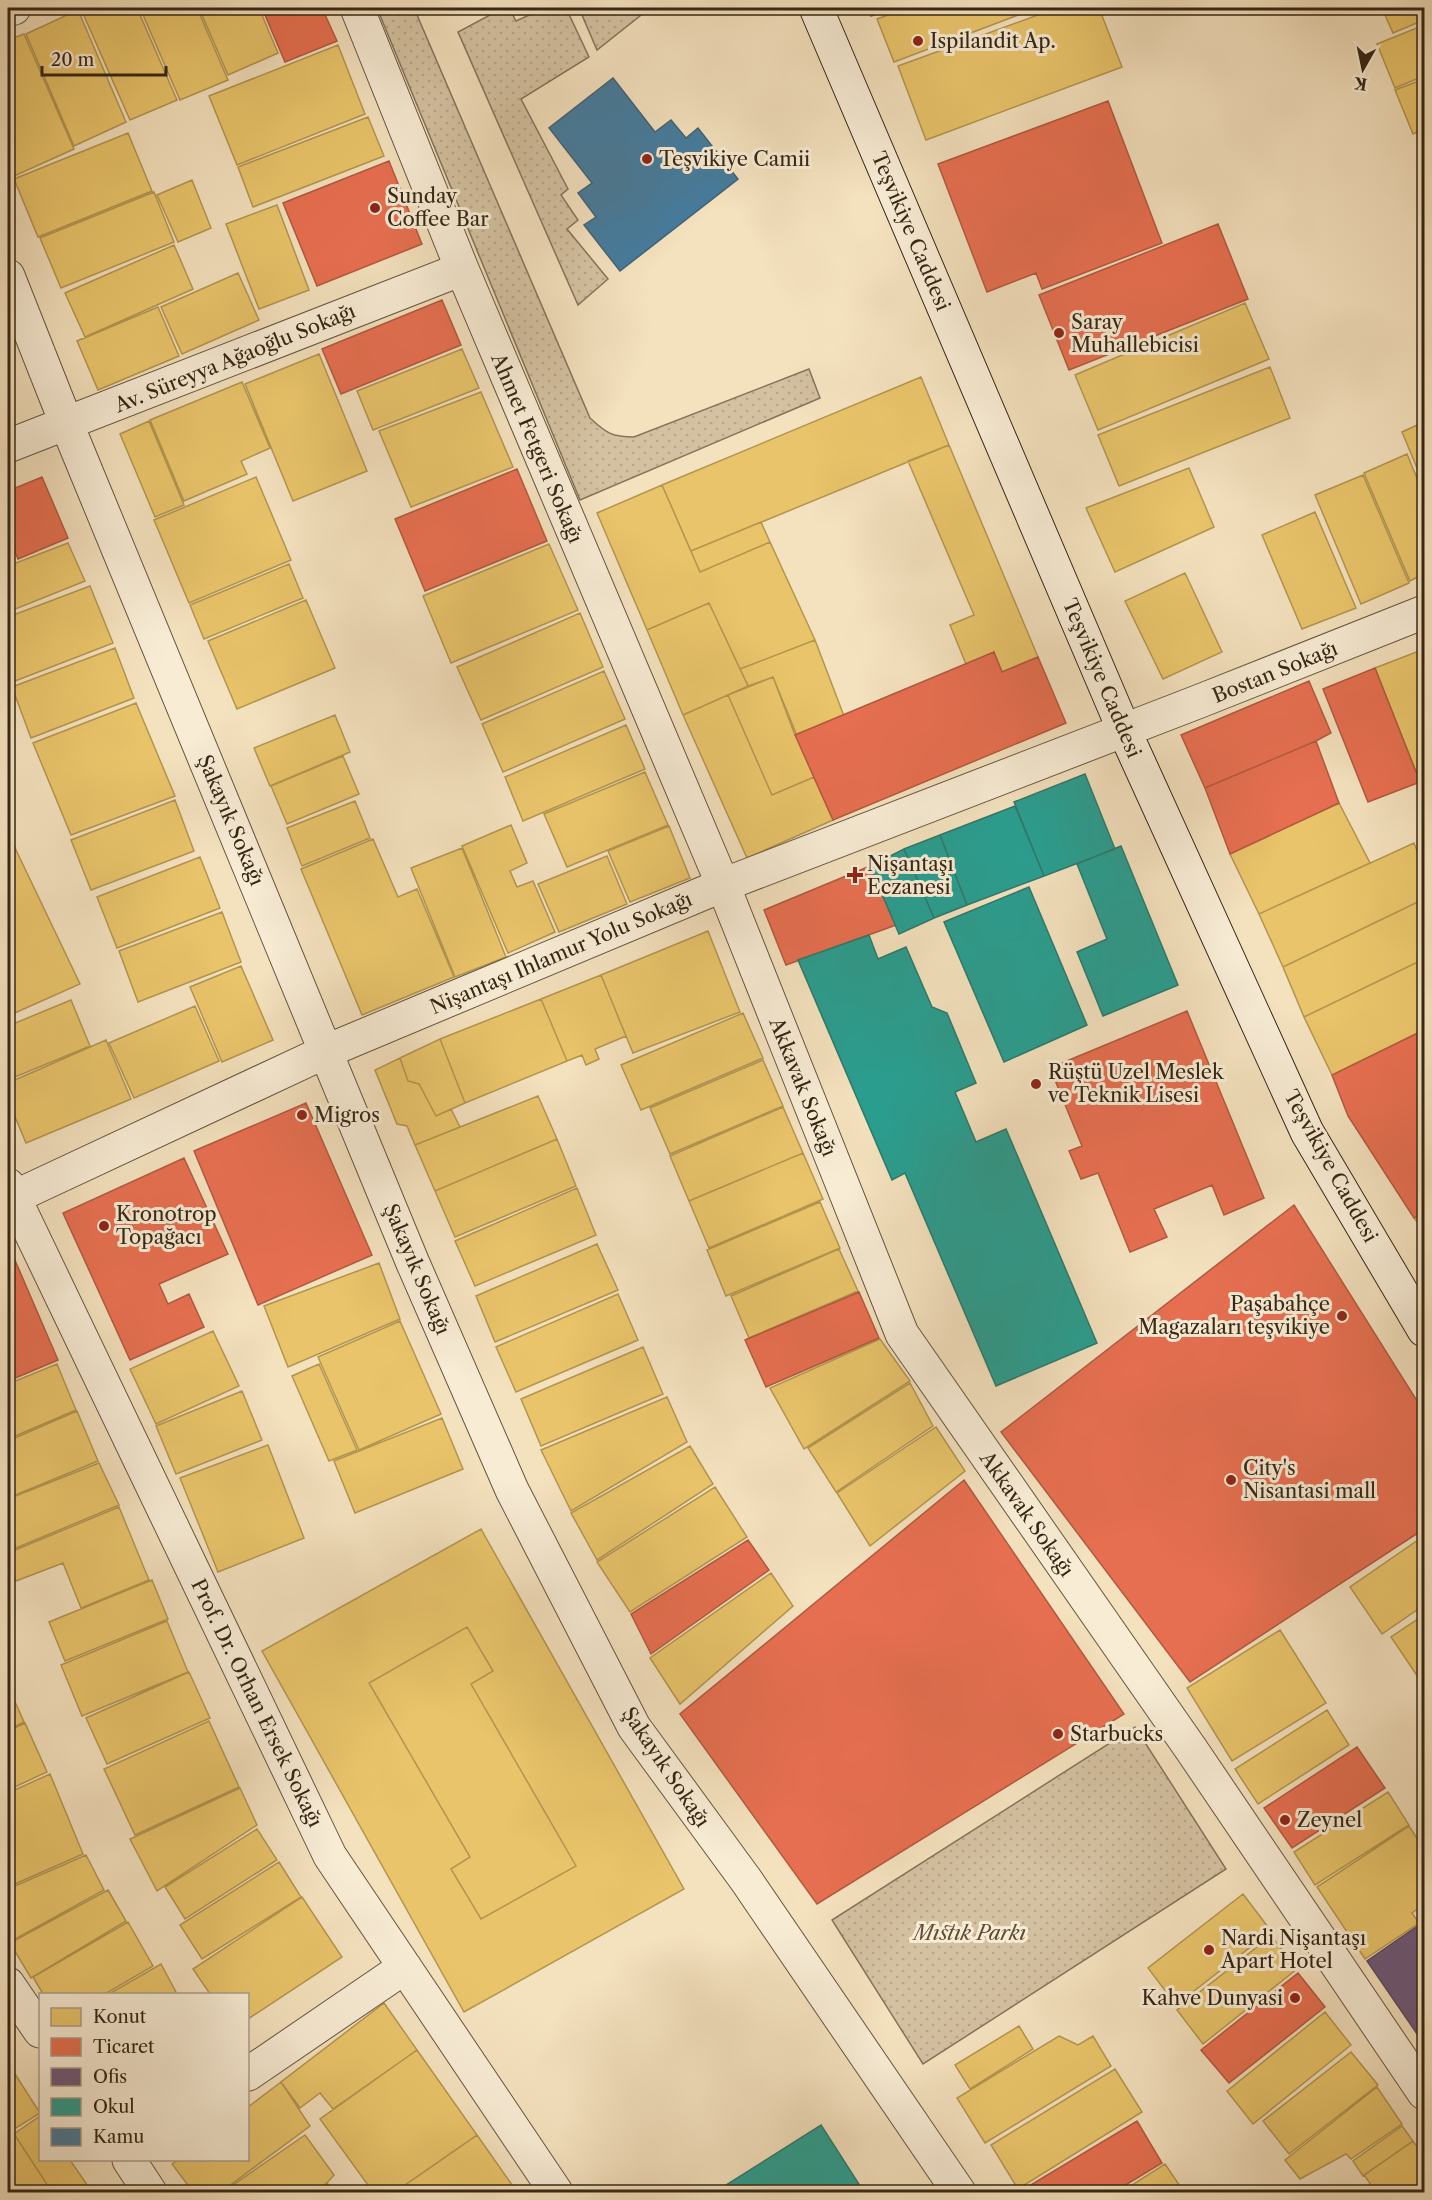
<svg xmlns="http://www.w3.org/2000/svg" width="1432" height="2200" viewBox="0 0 1432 2200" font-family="'Libre Caslon Text',serif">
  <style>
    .green { fill: url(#green-dots); stroke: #84745b; stroke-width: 1.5 }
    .homes { fill: #e9c46a; stroke: #b39550; stroke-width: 1.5; fill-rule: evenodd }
    .shops { fill: #e76f51; stroke: #b2593f; stroke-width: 1.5 }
    .offices { fill: #6d597a; stroke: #5c4a5c; stroke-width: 1.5 }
    .schools { fill: #2a9d8f; stroke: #2d796a; stroke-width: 1.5 }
    .public { fill: #457b9d; stroke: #406274; stroke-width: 1.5 }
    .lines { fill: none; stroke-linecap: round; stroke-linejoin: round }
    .minor-casing { stroke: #65553f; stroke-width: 35 }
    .secondary-casing { stroke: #352615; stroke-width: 35 }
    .minor { stroke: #f8ecd5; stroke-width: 33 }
    .secondary { stroke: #f8ecd5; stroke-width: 33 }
    .poi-dot { fill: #8f2418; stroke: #f8ecd5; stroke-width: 2 }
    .labels { text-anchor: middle; stroke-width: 6; stroke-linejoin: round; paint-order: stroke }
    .poi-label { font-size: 20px; fill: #352615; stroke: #f8ecd5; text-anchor: start }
    .street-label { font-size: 20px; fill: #352615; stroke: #f8ecd5 }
    .park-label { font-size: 20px; font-style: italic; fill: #5d4d38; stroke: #f8ecd5 }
  </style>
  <defs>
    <pattern id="green-dots" width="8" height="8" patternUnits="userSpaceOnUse" patternTransform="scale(1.5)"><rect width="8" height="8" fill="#d4c1a1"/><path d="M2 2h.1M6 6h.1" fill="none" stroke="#b7a68a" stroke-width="1.8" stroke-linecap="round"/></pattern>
  </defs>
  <rect width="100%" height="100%" fill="#f4e1be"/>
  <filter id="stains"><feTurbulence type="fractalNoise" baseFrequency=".00333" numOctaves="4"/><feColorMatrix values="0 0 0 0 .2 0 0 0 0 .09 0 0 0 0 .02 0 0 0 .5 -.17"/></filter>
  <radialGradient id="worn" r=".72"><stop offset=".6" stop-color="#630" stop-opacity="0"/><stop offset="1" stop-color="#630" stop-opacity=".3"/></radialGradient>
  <path class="green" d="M377 8H414L590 418C606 433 612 437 634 437L809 369 820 398 580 500Z
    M503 8H509L516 21 545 8H566L589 57 521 99 568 189 561 195 578 220 567 229 608 279 578 305 458 32Z
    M579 8H650L597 50Z
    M1135 1727 1226 1869 923 2064 832 1920Z"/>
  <path class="homes" d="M85 8H137L177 100 130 120 81 9Z
    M140 8H197L228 80 180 100Z
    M199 8H259L278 53 228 75Z
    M907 8H1037L894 62 877 19Z
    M1057 8H1099L1122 67 926 140 898 66Z
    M1382 8H1424V20L1393 33Z
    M78 10 126 122 74 146 26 34Z
    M1424 25V76L1395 88 1377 44Z
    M24 34 74 149 12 177 8 167V40Z
    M338 45 365 114 237 165 209 96Z
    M1424 79V129L1413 134 1395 90Z
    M368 117 384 156 253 207 238 167Z
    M128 133 152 191 38 237 14 179Z
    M192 180 211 228 178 242 157 195Z
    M154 192 174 242 61 288 40 238Z
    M277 205 309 290 259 309 226 224Z
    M174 245 193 289 85 337 65 293Z
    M238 273 259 320 182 354 161 307Z
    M1245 303 1269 359 1098 430 1075 375Z
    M158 307 179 356 98 390 77 341Z
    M462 349 479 388 373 430 357 391Z
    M319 354 367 471 293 501 245 384Z
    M1270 367 1290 418 1119 486 1098 435Z
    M921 377 949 445 691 551 662 485Z
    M242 382 270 448 241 461 247 474 184 501 150 420Z
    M481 392 513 467 411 507 379 431Z
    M149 421 184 505 155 517 120 434Z
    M1424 422V485L1402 432Z
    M949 445 1038 657 1002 672 994 652 966 664 950 625 974 615 908 461Z
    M1407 454 1424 495V574L1410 581 1364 473Z
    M1189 468 1214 527 1115 572 1086 508Z
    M1363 475 1409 583 1361 604 1315 495Z
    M256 477 291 560 189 603 154 520Z
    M662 485 700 572 770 542 815 640 740 669 709 603 647 630 597 513Z
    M1315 512 1356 608 1302 629 1262 535Z
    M761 522 770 542 700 572 691 551Z
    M8 542 14 560 8 563Z
    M68 543 85 581 8 612V566Z
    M549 544 578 610 451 663 423 596Z
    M289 564 303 598 204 639 190 605Z
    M1185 573 1222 652 1163 679 1125 601Z
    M90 586 113 643 10 683 8 676V617Z
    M306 600 335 668 237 709 208 641Z
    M709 603 748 686 683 715 647 630Z
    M580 613 603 667 481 720 457 667Z
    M815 640 844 716 795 735 773 677 748 686 740 669Z
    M115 648 134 698 31 738 12 687Z
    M1424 649V780L1420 782 1375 668Z
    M604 671 625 719 503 772 482 724Z
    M773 677 814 777 772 795 728 695Z
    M728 695 772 795 814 777 833 820 747 858 683 715Z
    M136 703 175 796 71 835 33 743Z
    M335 715 350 752 270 786 254 748Z
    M626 725 645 769 523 821 505 777Z
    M343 756 359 794 287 824 271 786Z
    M645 772 668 825 567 867 544 814Z
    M175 800 194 851 91 890 71 840Z
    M355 801 370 838 302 866 287 828Z
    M1339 803 1370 863 1259 914 1230 854Z
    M511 825 527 863 510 871 517 887 533 881 555 932 508 953 462 846Z
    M669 826 690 878 630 902 608 851Z
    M8 829 16 850 8 854Z
    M373 839 398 897 417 889 454 977 362 1015 301 869Z
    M1414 843 1424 869V899L1283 967 1259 914Z
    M462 848 506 957 455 977 411 868Z
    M16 850 80 984 8 1016V854Z
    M607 856 627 904 559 932 538 884Z
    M200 857 220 908 117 948 97 897Z
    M1424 899V959L1304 1017 1283 967Z
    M222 912 241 962 138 1002 119 951Z
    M708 931 740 1012 633 1053 601 975Z
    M1424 959V1030L1332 1075 1304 1017Z
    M241 966 273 1040 222 1062 190 987Z
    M601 975 626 1036 595 1049 599 1059 586 1065 582 1055 567 1061 541 999Z
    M541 999 567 1061 465 1103 440 1039Z
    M71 1000 90 1046 8 1080V1026Z
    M195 1006 219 1061 134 1098 109 1043Z
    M743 1013 763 1058 641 1110 621 1065Z
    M440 1039 465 1103 436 1116 419 1084 408 1081 400 1058Z
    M106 1040 131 1099 26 1143 8 1100V1083Z
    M400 1058 408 1081 419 1084 436 1116 451 1109 460 1127 415 1145 407 1126 397 1124 375 1070Z
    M763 1060 783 1106 670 1154 650 1108Z
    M538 1096 557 1139 435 1191 415 1145Z
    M783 1107 803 1153 689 1201 670 1156Z
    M557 1139 576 1186 455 1237 435 1191Z
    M803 1153 823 1199 709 1248 689 1201Z
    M577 1188 596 1235 475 1286 455 1241Z
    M820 1202 840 1248 726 1296 707 1250Z
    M1424 1213V1231L1414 1218Z
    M597 1244 618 1290 495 1342 476 1296Z
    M839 1249 858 1291 749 1338 731 1296Z
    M379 1263 400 1319 288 1367 264 1306Z
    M618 1294 638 1340 516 1392 496 1347Z
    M400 1321 441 1414 359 1450 318 1357Z
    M213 1331 239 1386 156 1424 130 1369Z
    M880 1339 910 1381 804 1449 770 1388Z
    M643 1347 663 1394 541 1446 521 1399Z
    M57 1364 76 1410 8 1439V1384Z
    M319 1364 357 1450 329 1461 292 1376Z
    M910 1383 933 1426 836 1492 808 1448Z
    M242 1391 262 1440 176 1474 156 1426Z
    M667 1397 687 1442 571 1511 541 1450Z
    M77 1411 98 1461 8 1498V1441Z
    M442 1418 463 1469 355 1513 334 1461Z
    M936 1427 965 1471 870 1546 837 1493Z
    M268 1445 304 1538 218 1572 180 1478Z
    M690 1446 713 1484 597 1560 571 1513Z
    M99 1463 119 1505 16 1548 8 1525V1499Z
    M715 1487 747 1537 630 1612 597 1562Z
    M119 1507 149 1580 81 1608 63 1563 16 1581 8 1560V1553Z
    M481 1529 684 1889 464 2012 262 1651ZM467 1627 493 1671 471 1684 576 1866 481 1919 451 1869 470 1857 369 1683Z
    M1424 1536V1605L1382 1634 1350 1587Z
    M771 1573 793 1606 680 1704 650 1658Z
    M152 1580 168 1619 65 1661 49 1622Z
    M1424 1615V1676L1420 1680 1391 1637Z
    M167 1621 188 1672 82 1716 61 1665Z
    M467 1627 493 1671 471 1684 576 1866 481 1919 451 1869 470 1857 369 1683Z
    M1280 1630 1326 1703 1232 1761 1187 1688Z
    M189 1672 210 1718 107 1764 86 1718Z
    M8 1686 24 1722 8 1730Z
    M1327 1710 1349 1745 1258 1804 1235 1769Z
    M209 1721 239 1787 135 1835 104 1769Z
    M25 1723 47 1772 8 1790V1731Z
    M50 1774 83 1854 8 1887V1793Z
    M240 1788 257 1825 157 1891 130 1839Z
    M1388 1792 1409 1825 1315 1885 1294 1852Z
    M1409 1826 1424 1849V1904L1412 1913 1419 1923 1365 1959 1317 1887Z
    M257 1829 277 1860 185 1919 165 1887Z
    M86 1855 104 1890 8 1943V1889Z
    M279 1862 301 1897 202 1959 180 1925Z
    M108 1890 126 1921 31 1978 10 1943Z
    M1243 1894 1271 1931 1176 2005 1148 1968Z
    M302 1897 342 1957 248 2019V1994H210L193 1969Z
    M128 1922 153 1966 105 1994H43L33 1977Z
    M1271 1936 1297 1969 1203 2044 1177 2010Z
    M161 1964 177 1994H109Z
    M384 2003 417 2050 333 2109 320 2093 300 2108 281 2082Z
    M1325 2012 1351 2045 1253 2124 1227 2091Z
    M1019 2026 1033 2049 970 2089 955 2065Z
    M1059 2036 1078 2045 1093 2036 1111 2066 985 2143 957 2098Z
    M417 2050 477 2135 395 2192H373L320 2119Z
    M1351 2052 1378 2085 1289 2154 1263 2121Z
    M1115 2069 1142 2112 1018 2189 991 2145Z
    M15 2074 40 2113 8 2133V2079Z
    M281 2082 310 2126 221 2192H193L172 2164 178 2160H248V2107Z
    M1377 2087 1402 2124 1351 2159 1346 2154 1300 2179 1285 2160Z
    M40 2116V2160H70L92 2192H52L14 2134Z
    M1402 2126 1413 2141 1363 2176 1353 2161Z
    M14 2134 52 2192H8V2138Z
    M305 2135 334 2175 327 2183 313 2192H223Z
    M477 2135 517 2192H395Z
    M1413 2141 1424 2157V2192H1376L1364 2175Z
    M1165 2164 1184 2192H1121Z
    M327 2183 334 2192H313Z"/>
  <path class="shops" d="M262 8H322L337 41 285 62Z
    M868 8H894L871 16Z
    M1108 101 1162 243 1042 289 1036 273 987 292 938 164Z
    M389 161 422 244 317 286 283 203Z
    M1218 224 1248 299 1069 370 1039 295Z
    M442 300 461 345 341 394 322 349Z
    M517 469 547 541 425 591 395 519Z
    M42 477 68 538 18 559 8 534V491Z
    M994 652 1002 672 1038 657 1066 723 833 820 795 735Z
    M1375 668 1420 782 1368 802 1323 689Z
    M1309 681 1331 733 1316 741 1205 788 1181 735Z
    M1316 741 1339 803 1230 854 1205 788Z
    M870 866 896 925 786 965 764 910Z
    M1187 1011 1264 1198 1224 1215 1212 1185 1154 1209 1167 1237 1130 1252 1098 1173 1081 1179 1069 1151 1082 1146 1050 1068Z
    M1424 1030V1213L1414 1218 1348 1116 1332 1075Z
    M306 1103 372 1255 258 1305 194 1151Z
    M184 1158 228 1254 159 1284 168 1304 189 1294 204 1327 130 1360 63 1213Z
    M1294 1205 1424 1412V1529L1190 1682 1001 1432Z
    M8 1244 58 1360 8 1381Z
    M859 1292 879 1338 766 1387 745 1340Z
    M964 1480 1124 1714 817 1904 680 1714Z
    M748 1540 769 1570 651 1654 631 1614Z
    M1357 1747 1385 1788 1292 1848 1264 1808Z
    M1298 1973 1325 2007 1229 2083 1201 2050Z
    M1137 2121 1162 2163 1114 2192H1019Z"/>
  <path class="offices" d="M1416 1927 1424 1940V2044L1367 1961Z"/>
  <path class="schools" d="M1085 774 1115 849 1044 876 1014 802Z
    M1015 806 1044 876 967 905 940 835Z
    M940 835 967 905 934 918 904 849Z
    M1121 846 1178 985 1103 1016 1077 952 1107 939 1077 864Z
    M904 849 934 918 899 934 870 866Z
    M1029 887 1087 1025 1004 1062 944 922Z
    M869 935 878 959 906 947 932 1007 947 1013 976 1083 955 1092 976 1142 1006 1129 1097 1343 996 1386 905 1173 892 1180 798 960Z
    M821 2125 864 2192H715Z"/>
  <path class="public" d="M613 78 655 132 671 120 686 138 698 128 738 179 620 271 584 225 596 217 578 193 592 183 549 128Z"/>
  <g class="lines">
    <defs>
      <path id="minor" d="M357 8 462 269 723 885 902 1334 1191 1749 1424 2093
        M8 10 14 8
        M8 276 67 425 412 1261 512 1490 634 1727 746 1880 959 2192
        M8 446 462 269
        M8 1185 330 1856 556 2192
        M8 1200 327 1051 723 885 1200 701 1424 612
        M8 1984 40 2031
        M248 2074 405 1967
        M129 2160 150 2192"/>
      <path id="secondary" d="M816 8 1124 730 1307 1132 1424 1330"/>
    </defs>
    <use href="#minor" class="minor-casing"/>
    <use href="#secondary" class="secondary-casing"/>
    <use href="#minor" class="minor"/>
    <use href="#secondary" class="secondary"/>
  </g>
  <g class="poi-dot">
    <circle cx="918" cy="41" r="6"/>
    <circle cx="647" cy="159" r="6"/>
    <circle cx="375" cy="208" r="6"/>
    <circle cx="1059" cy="333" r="6"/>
    <path d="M852 866h6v6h6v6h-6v6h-6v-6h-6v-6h6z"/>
    <circle cx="1036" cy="1084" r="6"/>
    <circle cx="302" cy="1115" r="6"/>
    <circle cx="104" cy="1226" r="6"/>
    <circle cx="1342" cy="1316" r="6"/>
    <circle cx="1231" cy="1480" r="6"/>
    <circle cx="1058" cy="1734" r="6"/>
    <circle cx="1285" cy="1820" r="6"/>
    <circle cx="1209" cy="1950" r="6"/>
    <circle cx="1295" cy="1998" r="6"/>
  </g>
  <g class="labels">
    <g class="poi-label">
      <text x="930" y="48">Ispilandit Ap.</text>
      <text x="659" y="166">Teşvikiye Camii</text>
      <text x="387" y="203">Sunday<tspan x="387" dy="23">Coffee Bar</tspan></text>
      <text x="1071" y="329">Saray<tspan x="1071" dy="23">Muhallebicisi</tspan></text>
      <text x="867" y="871">Nişantaşı<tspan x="867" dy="23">Eczanesi</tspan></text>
      <text x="1048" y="1079">Rüştü Uzel Meslek<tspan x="1048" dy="23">ve Teknik Lisesi</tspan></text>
      <text x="314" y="1122">Migros</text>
      <text x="116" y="1221">Kronotrop<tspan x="116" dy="23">Topağacı</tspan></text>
      <text x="1330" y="1311" text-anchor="end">Paşabahçe<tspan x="1330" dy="23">Magazaları teşvikiye</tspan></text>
      <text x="1243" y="1475">City's<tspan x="1243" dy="23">Nisantasi mall</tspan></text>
      <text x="1070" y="1741">Starbucks</text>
      <text x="1297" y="1827">Zeynel</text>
      <text x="1221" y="1945">Nardi Nişantaşı<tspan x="1221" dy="23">Apart Hotel</tspan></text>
      <text x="1283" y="2005" text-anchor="end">Kahve Dunyasi</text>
    </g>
    <g class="street-label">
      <text transform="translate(911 231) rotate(67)" y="7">Teşvikiye Caddesi</text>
      <text transform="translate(235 358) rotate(-22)" y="7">Av. Süreyya Ağaoğlu Sokağı</text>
      <text transform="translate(537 448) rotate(67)" y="7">Ahmet Fetgeri Sokağı</text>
      <text transform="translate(1275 672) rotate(-22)" y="7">Bostan Sokağı</text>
      <text transform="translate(1102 678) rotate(67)" y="7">Teşvikiye Caddesi</text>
      <text transform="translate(231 820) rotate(67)" y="7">Şakayık Sokağı</text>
      <text transform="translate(561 953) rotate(-23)" y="7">Nişantaşı Ihlamur Yolu Sokağı</text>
      <text transform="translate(803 1087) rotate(68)" y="7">Akkavak Sokağı</text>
      <text transform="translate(1331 1166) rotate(61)" y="7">Teşvikiye Caddesi</text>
      <text transform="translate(417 1269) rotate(67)" y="7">Şakayık Sokağı</text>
      <text transform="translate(1027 1514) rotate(55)" y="7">Akkavak Sokağı</text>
      <text transform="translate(257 1703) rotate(64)" y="7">Prof. Dr. Orhan Ersek Sokağı</text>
      <text transform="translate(666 1767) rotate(56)" y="7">Şakayık Sokağı</text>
    </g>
    <g class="park-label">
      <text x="970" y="1940">Mıstık Parkı</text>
    </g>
  </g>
  <rect width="1432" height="2200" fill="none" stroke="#f4e1be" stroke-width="30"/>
  <rect x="9" y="9" width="1414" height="2182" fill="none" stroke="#352615" stroke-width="3"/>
  <rect x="15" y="15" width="1402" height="2170" fill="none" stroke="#352615" stroke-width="1.5"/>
  <rect x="39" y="1993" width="210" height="168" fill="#f8ecd5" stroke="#aa9d88" stroke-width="1.5"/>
  <rect x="51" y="2008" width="30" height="18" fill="#e9c46a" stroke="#aa9d88" stroke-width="1.5"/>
  <text x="93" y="2023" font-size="18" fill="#352615">Konut</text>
  <rect x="51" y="2038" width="30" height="18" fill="#e76f51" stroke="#aa9d88" stroke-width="1.5"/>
  <text x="93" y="2053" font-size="18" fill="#352615">Ticaret</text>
  <rect x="51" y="2068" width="30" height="18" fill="#6d597a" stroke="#aa9d88" stroke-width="1.5"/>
  <text x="93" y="2083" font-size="18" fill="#352615">Ofis</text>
  <rect x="51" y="2098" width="30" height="18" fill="#2a9d8f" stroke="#aa9d88" stroke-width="1.5"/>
  <text x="93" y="2113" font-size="18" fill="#352615">Okul</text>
  <rect x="51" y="2128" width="30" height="18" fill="#457b9d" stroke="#aa9d88" stroke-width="1.5"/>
  <text x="93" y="2143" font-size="18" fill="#352615">Kamu</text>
  <g transform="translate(1363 69) rotate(189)" stroke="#f8ecd5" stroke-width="4.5" paint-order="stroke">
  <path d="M0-4.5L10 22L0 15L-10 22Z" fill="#352615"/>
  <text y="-9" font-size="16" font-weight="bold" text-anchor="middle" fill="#352615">K</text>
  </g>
  <path d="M42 66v9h124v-9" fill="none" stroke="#352615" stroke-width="3"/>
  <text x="51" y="66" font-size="18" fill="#352615" stroke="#f8ecd5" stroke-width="4.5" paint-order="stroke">20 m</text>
  <rect width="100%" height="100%" filter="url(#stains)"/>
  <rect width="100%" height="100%" fill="url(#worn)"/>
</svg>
